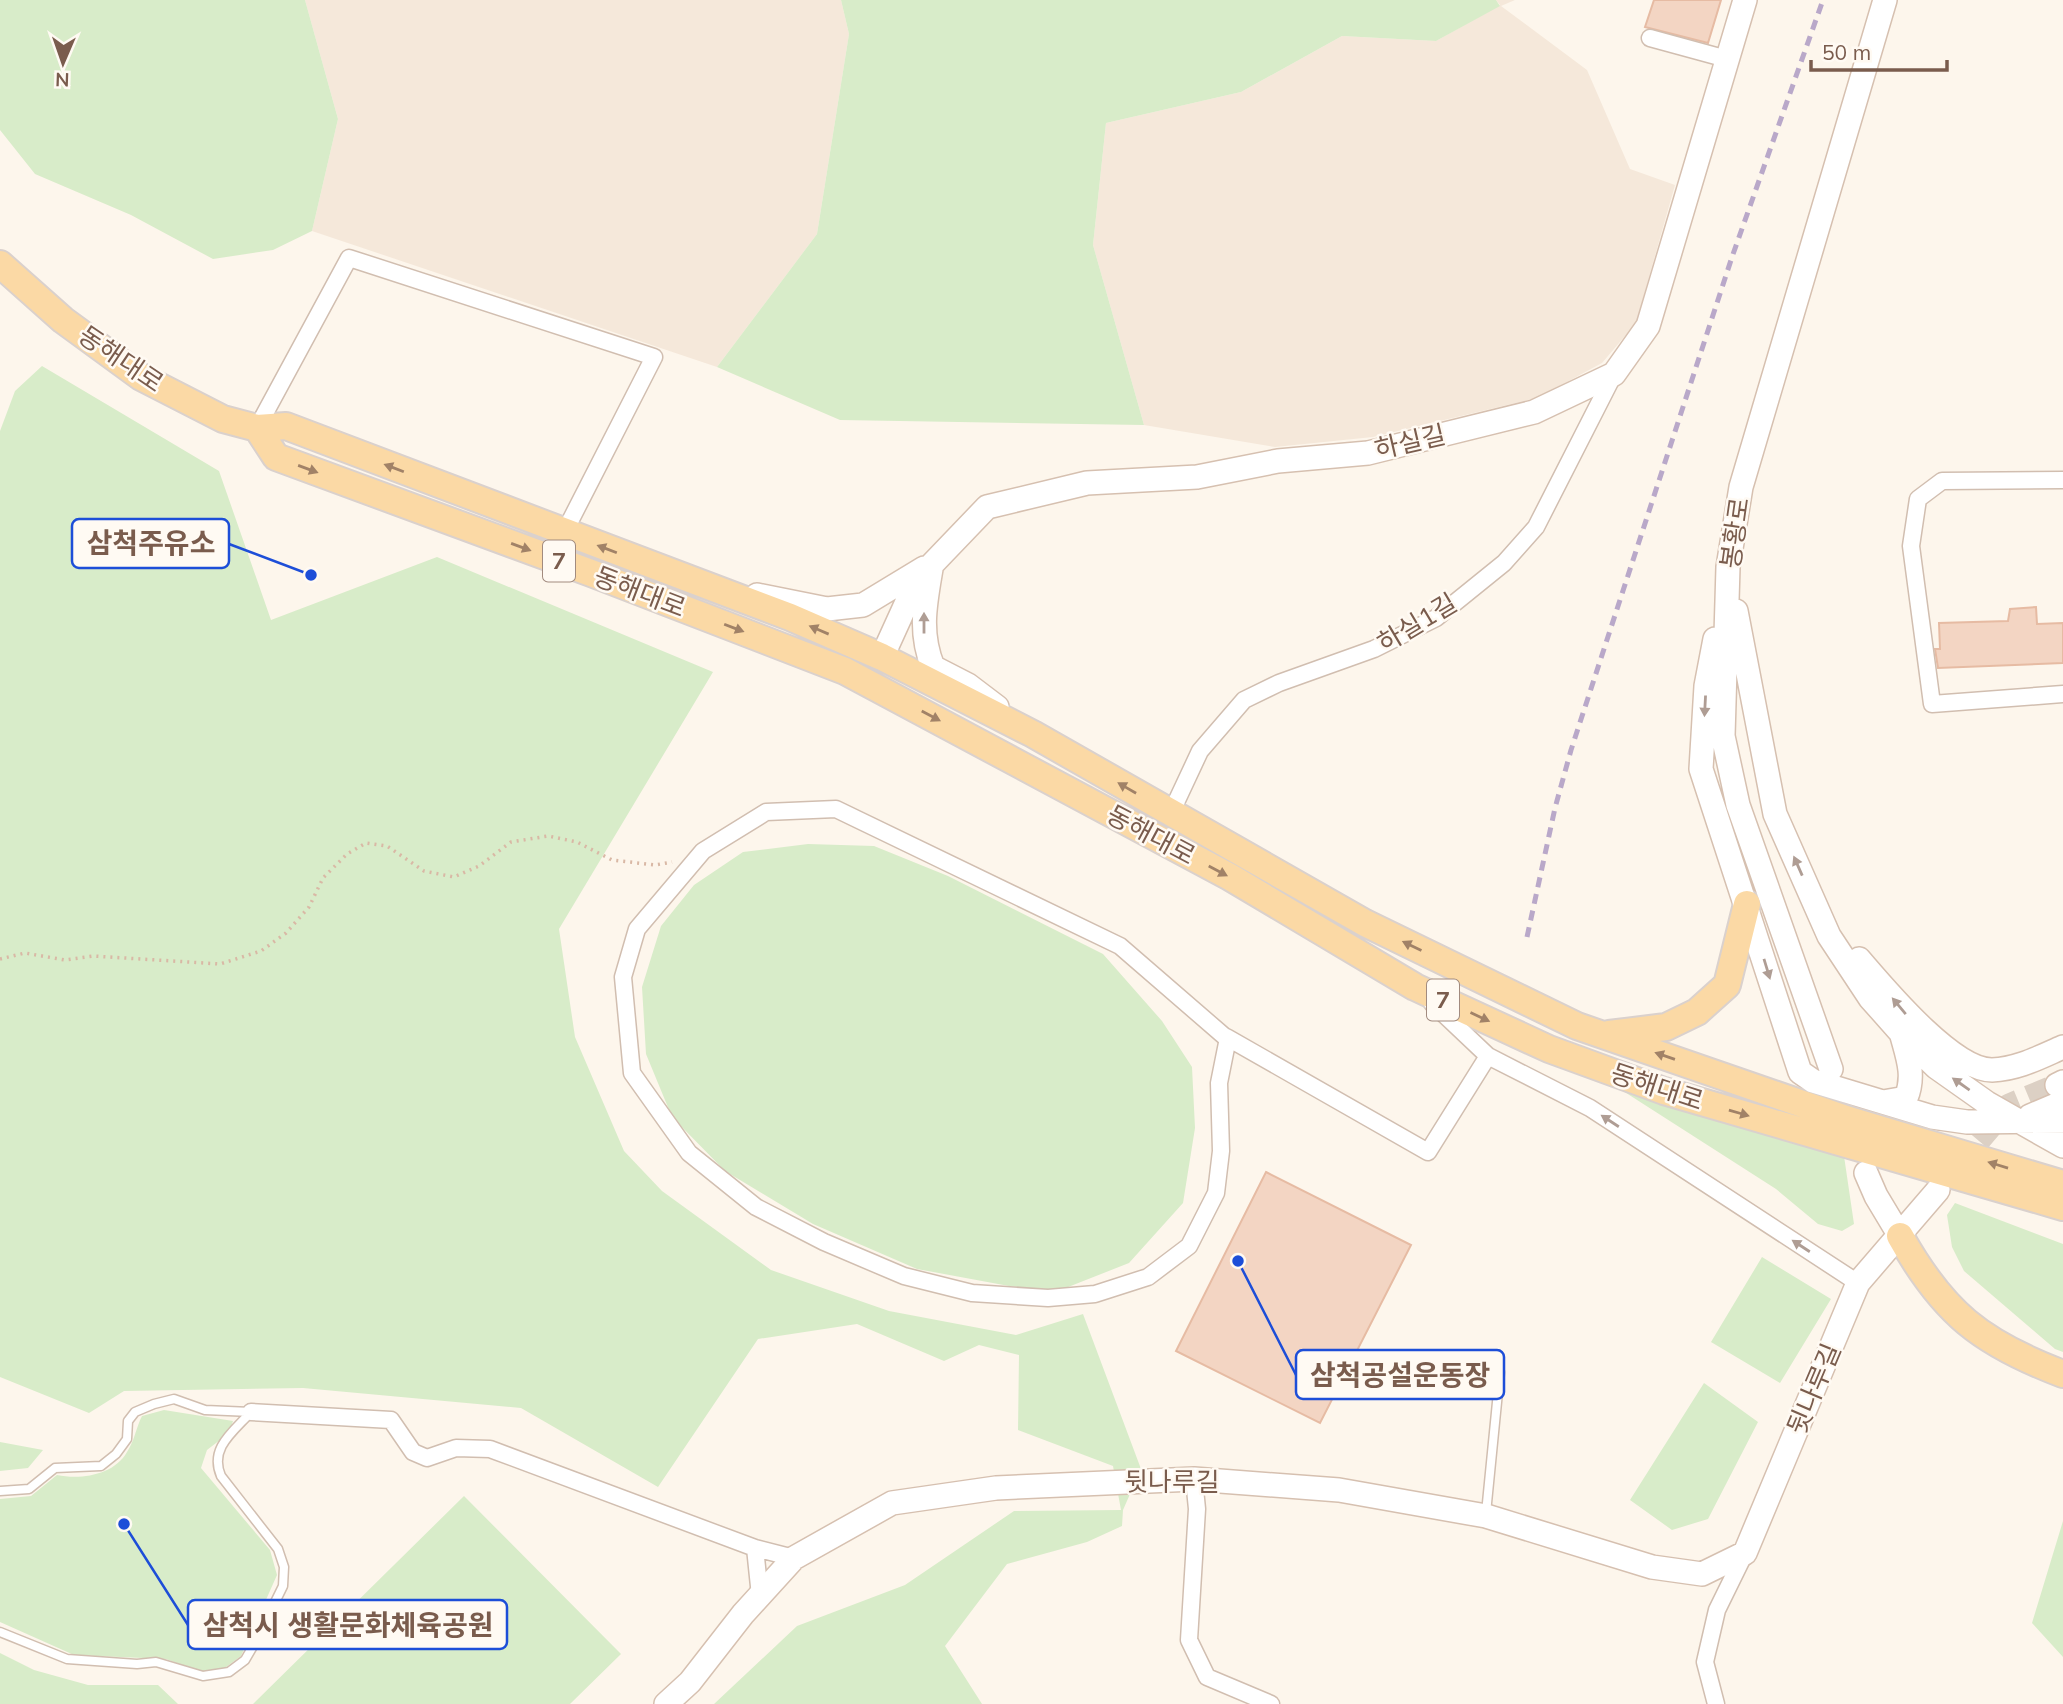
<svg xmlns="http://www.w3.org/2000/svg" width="2063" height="1704" viewBox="0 0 2063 1704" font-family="Mulish,'Noto Sans KR',sans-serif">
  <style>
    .residential { fill: #f5e8da }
    .green { fill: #d8ecc9 }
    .building { fill: #f3d5c3; stroke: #e6bba3; stroke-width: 2 }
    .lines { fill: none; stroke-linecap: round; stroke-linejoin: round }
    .secondary-tunnel { stroke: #dcd0c4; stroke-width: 23; stroke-dasharray: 23 11; stroke-linecap: butt }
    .lane-casing { stroke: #d1beb0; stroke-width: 11 }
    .street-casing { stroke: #d1beb0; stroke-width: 19 }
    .secondary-casing { stroke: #d6c0b0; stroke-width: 26 }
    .primary-casing { stroke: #dad1cd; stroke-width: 30 }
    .path { stroke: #d9b8a5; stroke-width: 3.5; stroke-dasharray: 2 5; stroke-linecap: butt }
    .lane { stroke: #fff; stroke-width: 8 }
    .street { stroke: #fff; stroke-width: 16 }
    .secondary { stroke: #fff; stroke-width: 23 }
    .primary { stroke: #fbd9a5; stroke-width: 26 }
    .rail { stroke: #b9a8c9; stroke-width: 5; stroke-dasharray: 10 7; stroke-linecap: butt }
    .oneway { fill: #a18267 }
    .oneway2 { fill: #af9d94 }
    .labels { text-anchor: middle; stroke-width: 5; stroke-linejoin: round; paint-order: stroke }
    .shield { fill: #fffaf3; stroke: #a28b7f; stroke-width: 2 }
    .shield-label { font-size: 24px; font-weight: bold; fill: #7a5c4d }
    .street-label { font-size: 26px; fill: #7a5c4d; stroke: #fffaf3 }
    .leader { fill: none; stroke: #1d4ed8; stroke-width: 2.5 }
    .callout-dot { fill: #1d4ed8; stroke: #fffaf3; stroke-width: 2.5 }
    .callout { fill: #fffaf3; stroke: #1d4ed8; stroke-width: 2.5 }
    .callout-label { font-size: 28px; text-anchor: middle; font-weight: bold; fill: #7a5c4d }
  </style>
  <rect width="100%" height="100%" fill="#fdf6ec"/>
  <path class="residential" d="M305 0H841L849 34 817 234 717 367 312 231 338 119Z
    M1496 0H1515L1501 6 1587 70 1630 169 1675 185 1636 323 1602 363 1537 398 1373 437 1275 447 1144 425 1093 245 1106 123 1241 92 1342 36 1436 41 1500 5Z"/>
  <path class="green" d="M0 0H305L338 119 312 231 273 250 213 259 131 215 35 174 0 130Z
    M841 0H1496L1500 6 1436 41 1342 36 1241 92 1106 123 1093 245 1144 425 840 420 717 367 817 234 849 34Z
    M42 366 219 471 271 620 437 557 713 672 559 929 575 1037 624 1151 662 1191 771 1270 889 1311 1016 1335 1083 1314 1141 1469 1123 1510 1122 1526 1087 1542 1007 1564 945 1646 982 1704H714L797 1626 905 1585 1014 1511 1121 1510 1113 1466 1018 1430 1019 1355 979 1345 944 1361 857 1324 758 1339 658 1487 521 1408 303 1388 124 1391 89 1413 0 1377V431L15 391Z
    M808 844 874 846 948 876 1103 954 1162 1021 1192 1067 1195 1128 1183 1203 1129 1263 1058 1291 1009 1286 917 1269 813 1224 725 1171 672 1117 646 1054 642 987 661 926 694 885 743 852Z
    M1609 1082 1844 1156 1854 1224 1842 1231 1818 1224 1776 1189Z
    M1955 1203 2063 1244V1352L2055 1349 1964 1271 1952 1247 1947 1215Z
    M1762 1257 1831 1299 1780 1383 1711 1342Z
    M1704 1383 1758 1422 1708 1519 1672 1530 1630 1500Z
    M164 1410 233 1421 229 1433 207 1450 201 1468 270 1550 277 1575 241 1656 222 1670 202 1672 166 1659 74 1655 0 1622V1499L31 1496 57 1475C81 1480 114 1475 127 1452 134 1442 136 1428 142 1416Z
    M0 1442 43 1450 28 1468 0 1471Z
    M464 1496 621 1654 570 1704H253Z
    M2063 1521V1657L2032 1623Z
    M0 1653 34 1670 88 1685H158L178 1704H0Z"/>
  <path class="building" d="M1654 0H1721L1708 43 1645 27Z
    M2036 607 2037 624 2063 623V663L1938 668 1935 649H1940L1939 623 2008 621 2010 609Z
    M1266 1172 1411 1245 1320 1423 1176 1351Z"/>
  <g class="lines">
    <path class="secondary-tunnel" d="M1957 1167 2009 1105 2057 1085"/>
    <defs>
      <path id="lane" d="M0 1491 29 1489 55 1468 101 1466 116 1454 127 1439 128 1421 135 1412 154 1404 174 1399 205 1410 251 1412
        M1486 1513 1500 1372
        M0 1632 67 1659 137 1664 156 1662 203 1676 229 1672 245 1660 256 1641 283 1586 284 1567 278 1549 221 1476C209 1448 233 1432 251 1412"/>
      <path id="street" d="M1650 38 1727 59
        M257 428 349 258 654 357 564 533
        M2063 480 1942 481 1918 499 1911 546 1932 704 2063 694
        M1171 813 1200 751 1244 700 1279 683 1374 649 1436 618 1504 563 1536 527 1614 374
        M1228 1038 1219 1083 1221 1151 1216 1193 1189 1246 1148 1277 1095 1294 1048 1298 972 1293 904 1276 824 1242 756 1207 689 1153 632 1073 623 977 637 929 703 851 766 812 836 809 1120 946 1224 1036 1228 1038 1428 1152 1488 1056 1432 1003
        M1488 1056 1590 1108 1858 1283
        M251 1412 391 1420 413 1452 427 1458 456 1448 490 1449 755 1548
        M1194 1479 1197 1509 1189 1640 1207 1677 1271 1704
        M760 1596 755 1548 794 1558
        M1716 1704 1705 1662 1717 1610 1745 1553"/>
      <path id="secondary" d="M931 569C925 604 919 633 933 667L968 685 997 707
        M757 595 827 609 863 605 924 568
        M1736 611 1775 814 1829 936 1870 998 1902 1034 1936 1067 1987 1103 2063 1146
        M1715 639 1706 686 1701 769 1800 1072 1813 1081 1932 1117 1967 1122 2063 1121
        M882 657 917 580 987 507 1087 483 1197 477 1278 461 1368 453 1534 412 1614 374 1648 326 1745 0
        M1859 959C1884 988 1952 1070 1992 1070 2018 1069 2040 1057 2063 1047
        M1831 1069 1738 805 1723 736 1728 567 1741 487 1885 0
        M2057 1085 2063 1082
        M1883 1102 1906 1098C1915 1076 1908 1058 1902 1036
        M2030 1116 2063 1102
        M1866 1173 1876 1196 1900 1236
        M666 1704 690 1682 743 1614 794 1558 892 1503 996 1488 1194 1479 1339 1490 1486 1516 1652 1567 1702 1574 1745 1553 1858 1283 1938 1190"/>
      <path id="primary" d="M0 264 63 320 141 377 223 419 257 428 286 426 790 617 882 657 1033 734 1365 923 1577 1026 1849 1120 2063 1184
        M257 428 276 457 591 573 845 671 1230 877 1415 987 1549 1049 1664 1091 2063 1207
        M1609 1034 1666 1027 1697 1012 1727 985 1747 904
        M1900 1236C1943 1313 1981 1343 2063 1374"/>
    </defs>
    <use href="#lane" class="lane-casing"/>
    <use href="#street" class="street-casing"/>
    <use href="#secondary" class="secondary-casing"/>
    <use href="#primary" class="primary-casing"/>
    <path class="path" d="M0 959 25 953 65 960 93 956 220 964 261 951 286 933 309 907 323 878 347 854 366 843 387 846 424 871 454 877 479 866 511 842 548 836 577 842 612 860 655 865 672 862"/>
    <use href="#lane" class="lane"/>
    <use href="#street" class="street"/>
    <use href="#secondary" class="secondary"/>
    <use href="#primary" class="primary"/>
    <path class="rail" d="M1527 937 1555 808 1571 750 1732 257 1823 0"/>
  </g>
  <defs><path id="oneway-solid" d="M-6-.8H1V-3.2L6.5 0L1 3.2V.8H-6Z" transform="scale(1.75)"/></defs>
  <g class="oneway">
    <use href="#oneway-solid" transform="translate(394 468) rotate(-159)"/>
    <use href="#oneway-solid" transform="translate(308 469) rotate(20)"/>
    <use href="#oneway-solid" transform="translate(521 547) rotate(20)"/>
    <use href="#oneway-solid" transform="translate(607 549) rotate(-159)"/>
    <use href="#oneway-solid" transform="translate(734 628) rotate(21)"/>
    <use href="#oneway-solid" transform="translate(819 630) rotate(-157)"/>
    <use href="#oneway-solid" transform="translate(931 716) rotate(28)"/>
    <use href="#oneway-solid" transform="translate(1127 788) rotate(-150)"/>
    <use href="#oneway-solid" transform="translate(1218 871) rotate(28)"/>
    <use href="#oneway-solid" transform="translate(1412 946) rotate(-154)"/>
    <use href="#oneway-solid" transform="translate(1480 1017) rotate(25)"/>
    <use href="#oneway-solid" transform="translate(1665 1056) rotate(-161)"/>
    <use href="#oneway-solid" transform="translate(1739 1113) rotate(16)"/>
    <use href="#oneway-solid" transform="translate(1998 1165) rotate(-163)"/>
  </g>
  <g class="oneway2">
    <use href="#oneway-solid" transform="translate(924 623) rotate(-90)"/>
    <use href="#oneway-solid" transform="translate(1705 706) rotate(93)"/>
    <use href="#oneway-solid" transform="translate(1798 866) rotate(-114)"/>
    <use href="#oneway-solid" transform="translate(1767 969) rotate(73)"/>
    <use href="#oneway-solid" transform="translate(1899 1006) rotate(-130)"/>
    <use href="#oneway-solid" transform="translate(1961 1084) rotate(-145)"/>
    <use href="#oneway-solid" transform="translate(1610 1121) rotate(-147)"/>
    <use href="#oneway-solid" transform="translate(1801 1246) rotate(-147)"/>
  </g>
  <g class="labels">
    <g class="shield">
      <rect x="543" y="540.5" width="32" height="41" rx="5"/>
      <rect x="1427" y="979.5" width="32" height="41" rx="5"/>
    </g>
    <g class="shield-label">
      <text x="559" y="569">7</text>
      <text x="1443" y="1008">7</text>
    </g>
    <g class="street-label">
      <text transform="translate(121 359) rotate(34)" y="9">동해대로</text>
      <text transform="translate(1410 442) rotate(-13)" y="9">하실길</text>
      <text transform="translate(1735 533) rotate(-82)" y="9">봉황로</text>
      <text transform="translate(640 592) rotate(21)" y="9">동해대로</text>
      <text transform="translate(1417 623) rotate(-31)" y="9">하실1길</text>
      <text transform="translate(1151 835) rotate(28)" y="9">동해대로</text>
      <text transform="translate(1657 1087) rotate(18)" y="9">동해대로</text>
      <text transform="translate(1814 1389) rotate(-67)" y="9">뒷나루길</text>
      <text x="1172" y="1491">뒷나루길</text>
    </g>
  </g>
  <path class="leader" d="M311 575L229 544M1238 1261L1296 1375M124 1524L188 1625"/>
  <g class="callout-dot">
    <circle cx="311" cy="575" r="7"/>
    <circle cx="1238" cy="1261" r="7"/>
    <circle cx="124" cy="1524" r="7"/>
  </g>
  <g class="callout">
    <rect x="72" y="519" width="157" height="49" rx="7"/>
    <rect x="1296" y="1350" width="208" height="49" rx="7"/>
    <rect x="188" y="1600" width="319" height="49" rx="7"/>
  </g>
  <g class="callout-label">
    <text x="151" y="553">삼척주유소</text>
    <text x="1400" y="1385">삼척공설운동장</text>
    <text x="348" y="1635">삼척시 생활문화체육공원</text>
  </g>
  <g transform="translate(63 63) rotate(182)" stroke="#fffaf3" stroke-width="5" paint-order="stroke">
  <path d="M0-5L12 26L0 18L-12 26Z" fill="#7a5c4d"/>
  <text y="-10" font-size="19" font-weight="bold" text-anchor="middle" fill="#7a5c4d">N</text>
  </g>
  <path d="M1811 60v10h136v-10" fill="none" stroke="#7a5c4d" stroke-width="3.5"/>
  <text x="1822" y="60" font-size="21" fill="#7a5c4d" stroke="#fffaf3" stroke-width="5" paint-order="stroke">50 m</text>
</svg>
